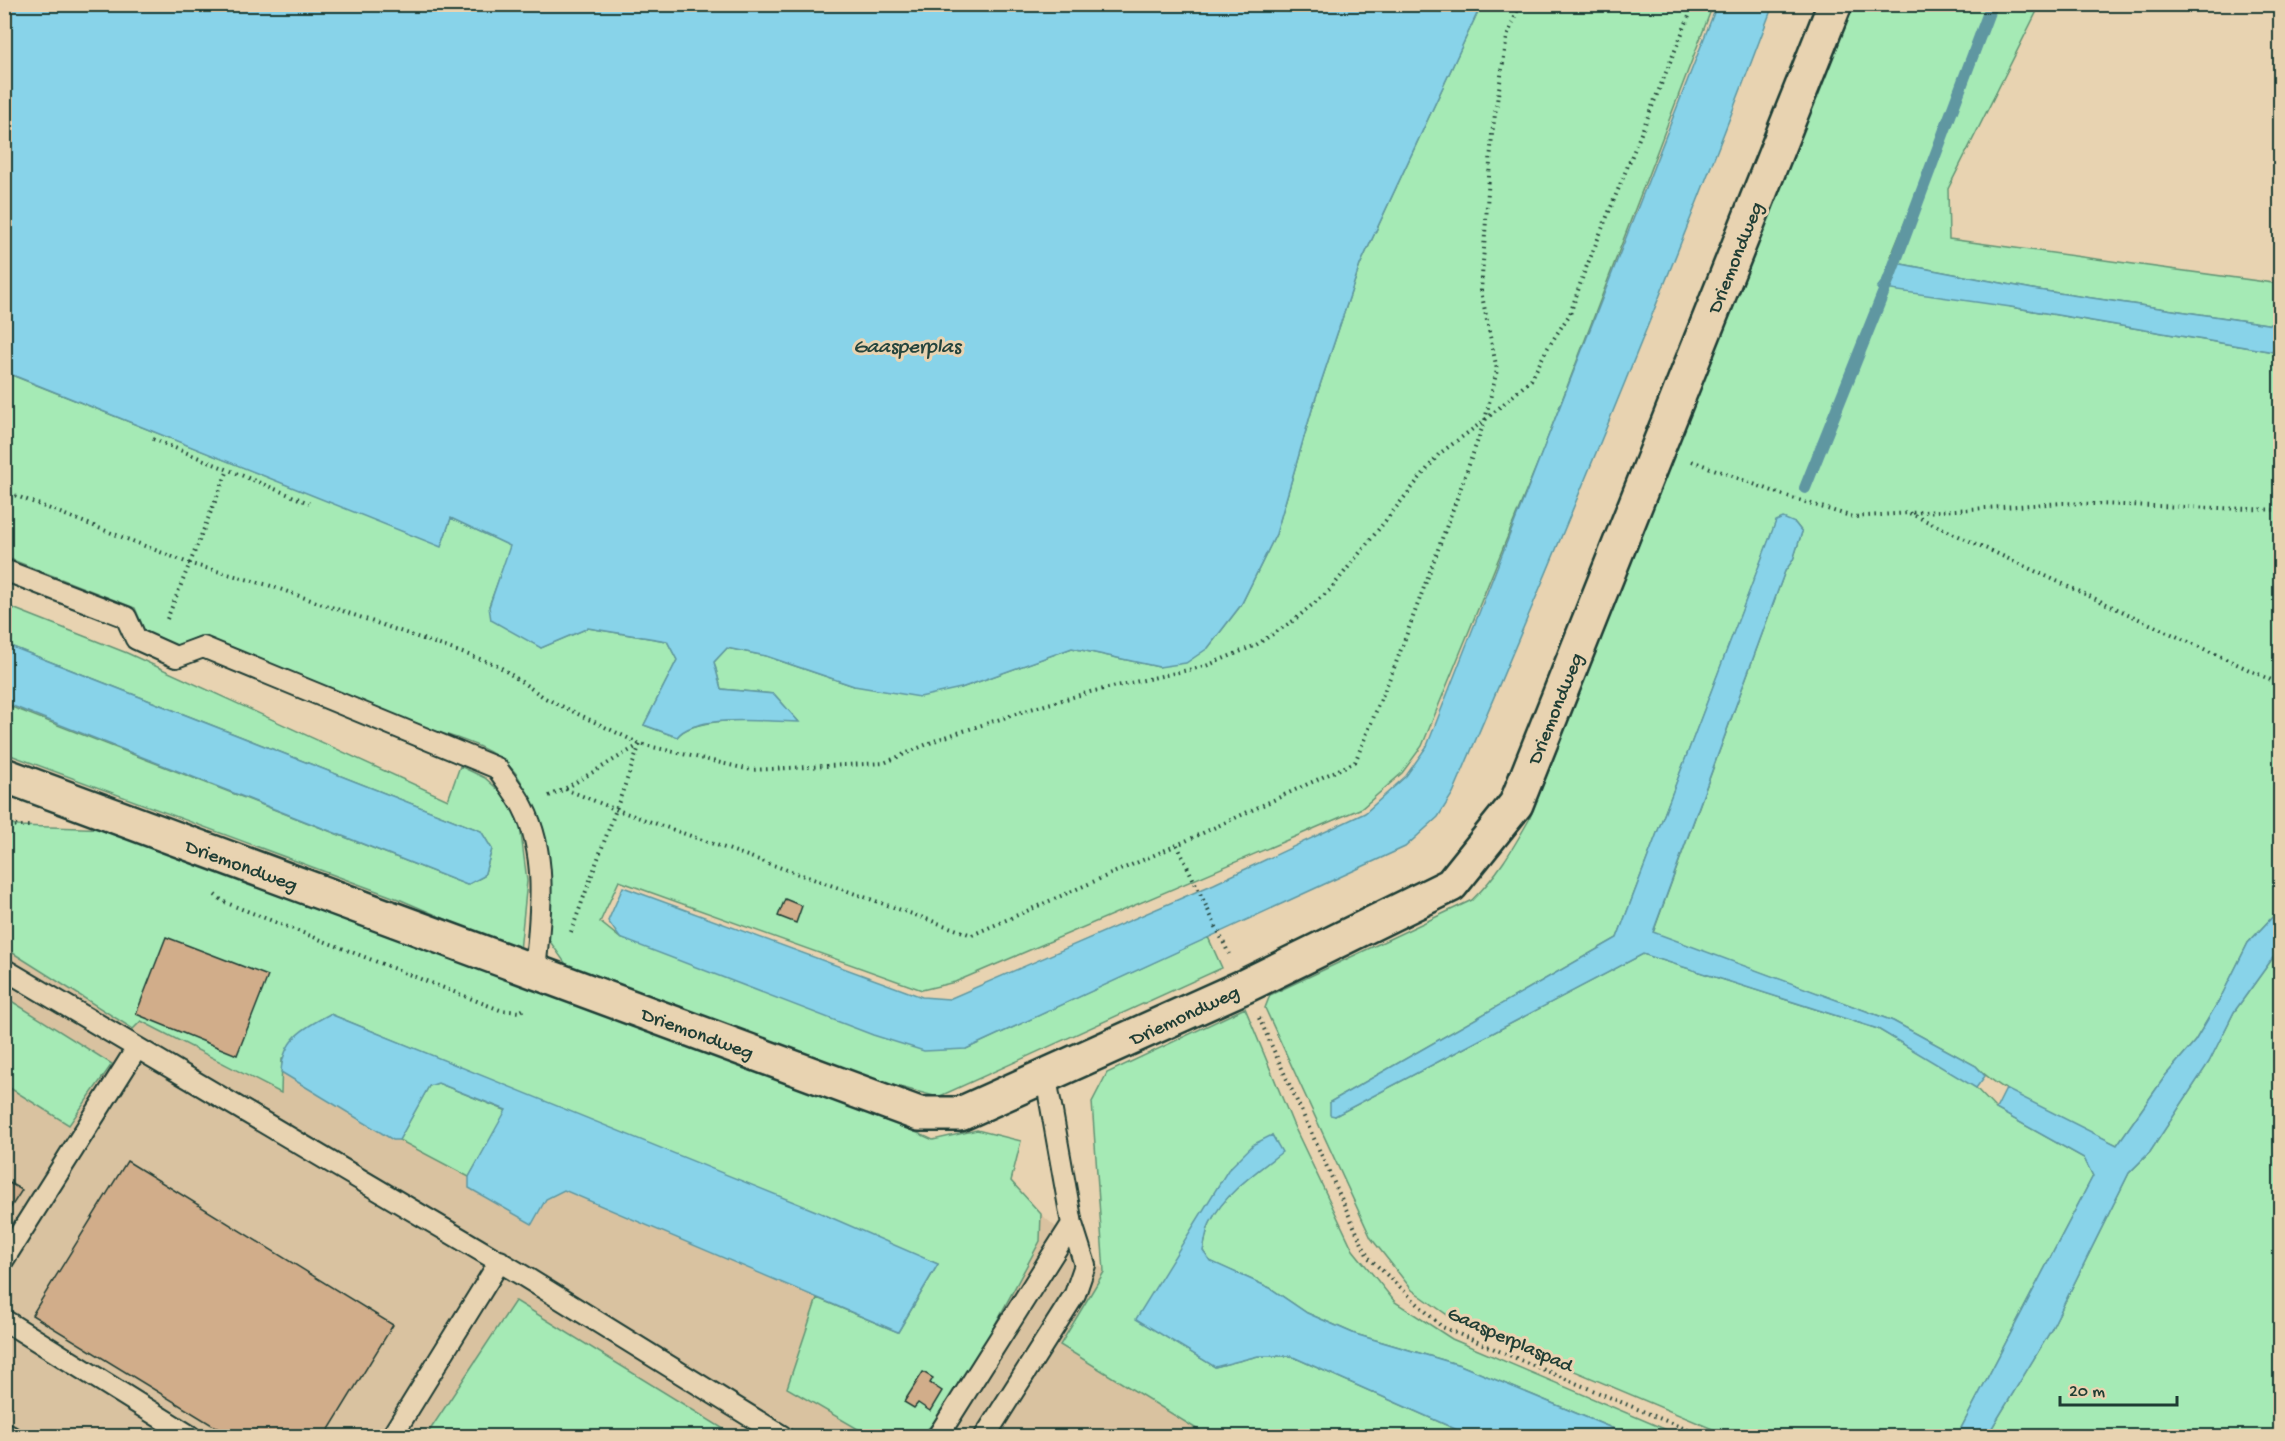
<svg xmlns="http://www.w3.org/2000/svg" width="2285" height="1441" viewBox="0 0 2285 1441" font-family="'Gochi Hand',sans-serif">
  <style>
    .built { fill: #d9c2a0 }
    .green { fill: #a5eab5; stroke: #629474; stroke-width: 1.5; fill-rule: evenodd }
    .water { fill: #88d3e9; stroke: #5e97a1; stroke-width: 1.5 }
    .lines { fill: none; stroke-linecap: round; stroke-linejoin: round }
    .stream { stroke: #5e97a1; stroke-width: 12 }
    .building { fill: #d1ad8a; stroke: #1f3d34; stroke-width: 1.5 }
    .lane-casing { stroke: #1f3d34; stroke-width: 24 }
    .street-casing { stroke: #1f3d34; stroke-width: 38 }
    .path { stroke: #1f3d34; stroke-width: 4; stroke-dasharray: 1.5 4.5; stroke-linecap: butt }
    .lane { stroke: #e8d3b1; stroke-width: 20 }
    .street { stroke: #e8d3b1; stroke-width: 33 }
    .labels { text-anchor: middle; stroke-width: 6; stroke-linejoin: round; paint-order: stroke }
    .street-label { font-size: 20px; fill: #1f3d34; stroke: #e8d3b1 }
    .water-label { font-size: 21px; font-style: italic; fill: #24443d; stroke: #e8d3b1 }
  </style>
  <rect width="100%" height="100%" fill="#e8d3b1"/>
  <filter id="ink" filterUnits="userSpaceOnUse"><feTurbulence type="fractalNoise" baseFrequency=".0167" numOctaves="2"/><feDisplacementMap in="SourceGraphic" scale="12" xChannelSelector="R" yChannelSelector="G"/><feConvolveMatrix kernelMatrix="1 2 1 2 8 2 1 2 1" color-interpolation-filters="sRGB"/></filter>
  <g filter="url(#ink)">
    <path class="built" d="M5 840 1032 1206 1173 1331 1423 1436H5Z"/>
    <path class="green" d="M1481 5H1713L1543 450 1422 746 1402 773 1362 808 955 982 922 990 619 881 600 922 620 938 966 1049 1208 937 1222 968 938 1097 877 1081 570 970 544 933C551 879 556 841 527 793 523 785 519 776 513 770 487 741 440 735 406 721 337 693 269 664 200 636L175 647 147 636 135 608 5 557 4 372 441 546 451 518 511 546 489 606 541 648 588 628 667 641 677 660 644 725 677 737C695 714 769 721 798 721L774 694 721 689 714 662 727 648 766 656 854 686 961 688 1072 648 1159 667 1208 648 1241 605 1276 534 1313 406 1360 265Z
      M1853 5H2040L1948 189 1949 239 2280 284V326L2038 290 1896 263 2011 307 2280 353V909L2248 943 2221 997 2195 1041 2166 1075 2117 1145C2079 1126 2002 1095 1976 1066L1893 1021 1653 933 1785 571 1793 560 1802 532 1795 523 1776 522 1617 938 1330 1102 1335 1116 1643 954 1878 1029 1955 1074 1976 1088 1996 1109 2084 1158 2093 1176 1957 1436H1729L1456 1321 1412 1290 1371 1238 1265 1008 1270 995 1472 900C1497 876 1512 850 1529 820ZM1907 217H1908L1895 263 1891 256Z
      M5 605 127 653 448 800 460 766 485 778 503 794 519 818 527 881 520 951 401 900 5 753 4 704 467 885 484 876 492 849 481 831 5 644Z
      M4 821 18 826 112 829 873 1113 933 1140 977 1130 1021 1141 1011 1181 1041 1214 1040 1241 954 1401 921 1436H870L787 1388 817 1298 898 1332 938 1264 330 1014 282 1059 281 1093 141 1021 133 1029 5 948Z
      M2280 948V1436H1987L2050 1332 2129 1173 2150 1152 2209 1062 2234 1012Z
      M5 997 112 1064 69 1125 5 1085Z
      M1245 1008 1293 1124 1353 1250 1395 1302 1452 1339 1681 1436H1631L1460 1365 1355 1334 1307 1313 1270 1288 1209 1261 1203 1251C1205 1242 1206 1231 1210 1223 1224 1193 1256 1172 1281 1152L1272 1135 1137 1319 1215 1367 1258 1356H1291L1471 1436H1208L1060 1345 1104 1272 1092 1102 1107 1073Z
      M438 1083 507 1111 469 1177 399 1140 429 1086Z
      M515 1301H516L735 1436H426Z"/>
    <path class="water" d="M4 5 5 4 1481 5 1360 265 1313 406 1276 534 1241 605 1208 648 1186 663 1159 667 1072 648 961 688 920 697 854 686 766 656 727 648 714 662 721 689 774 694 799 722C770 722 695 713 677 737L644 725 677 660 667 641 588 628 541 648 491 620 489 607 510 546 451 518 441 547 5 372Z
      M1717 5H1773C1673 270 1565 532 1453 793L1438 817 1405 847 966 1049 924 1051 873 1035 620 938 608 921 623 887 922 997 949 999 1214 884 1365 813 1406 776 1427 746Z
      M1896 263 2038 290 2280 326V353L2011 307 1877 288Z
      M1783 518 1795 523 1802 532 1793 560 1785 571 1653 932 1893 1021 1976 1066 1985 1076 1976 1088 1878 1029 1643 954 1335 1116 1330 1115V1102L1617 938 1776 521Z
      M5 644 481 831 492 849 484 876 467 885 5 703Z
      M2280 909V948L2234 1012 2209 1062 2150 1152 2129 1173 2050 1332 1987 1436H1957L2093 1176 2084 1158 1996 1109 2006 1089 2117 1145 2166 1075 2195 1041 2221 997 2248 943Z
      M330 1014 816 1211 938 1264 898 1332 564 1190 546 1199 532 1224 469 1188V1177L506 1110 438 1083 429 1086 399 1140H393L281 1072C283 1039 303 1028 330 1014Z
      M1272 1135 1282 1152C1256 1172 1225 1193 1210 1223 1206 1231 1205 1242 1203 1251L1210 1261 1270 1288 1307 1313 1355 1334 1460 1365 1631 1436H1471L1291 1356H1258L1215 1367 1136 1319 1228 1170 1254 1144Z"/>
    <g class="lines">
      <path class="stream" d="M1805 488 1890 276 1992 4"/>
    </g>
    <path class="building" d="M785 899 802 906 796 923 778 916Z
      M166 937 268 976 237 1055 136 1014Z
      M127 1161 393 1325 325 1436H230L32 1315Z
      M4 1180 22 1190 4 1218Z
      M923 1372 933 1378 930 1383 942 1391 930 1411 918 1403 914 1408 904 1402Z"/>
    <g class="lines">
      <defs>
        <path id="lane" d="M4 570 126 617 136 639 176 657 203 647 497 768C505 780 516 793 523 807 549 857 540 918 535 972
          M4 969 522 1275 782 1436
          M4 1259 137 1048
          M4 1320 190 1436
          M4 1433 10 1436
          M392 1436 500 1261
          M938 1436 1072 1224
          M985 1436 1075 1294 1085 1265 1072 1224 1046 1078"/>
        <path id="street" d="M4 775 919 1114H960L1245 986 1451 885 1516 804 1835 4"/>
      </defs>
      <use href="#lane" class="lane-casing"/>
      <use href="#street" class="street-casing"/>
      <path class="path" d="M153 439 309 503
        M1692 461 1786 496 1853 517 1909 513
        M4 491 191 564 268 585 497 665 545 698 640 744 751 770 884 763 939 739 1031 709 1090 692 1206 666 1256 645 1293 621 1330 590 1439 454 1485 420 1531 380 1547 349 1570 314 1584 273 1694 4
        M2280 510 2063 503 1909 513 2280 684
        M167 619 228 470
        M566 788 639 745
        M549 796 565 789 617 810 972 935 1177 845 1355 762 1396 663 1460 490 1485 420 1497 370 1481 291 1492 134 1507 37 1520 4
        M4 821 17 826H31
        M1177 845 1229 954
        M215 895 224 902 500 1010 519 1012 526 1008
        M571 932 640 744
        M1259 1018 1368 1257 1442 1327 1702 1436"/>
      <use href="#lane" class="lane"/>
      <use href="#street" class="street"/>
    </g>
  </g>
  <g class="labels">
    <g class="street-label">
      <text transform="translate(1734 257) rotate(-68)" y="7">Driemondweg</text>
      <text transform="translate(1554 708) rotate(-68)" y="7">Driemondweg</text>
      <text transform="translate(242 864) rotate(20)" y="7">Driemondweg</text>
      <text transform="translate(1184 1014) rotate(-25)" y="7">Driemondweg</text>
      <text transform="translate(698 1032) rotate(20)" y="7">Driemondweg</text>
      <text transform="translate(1511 1338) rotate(24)" y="7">Gaasperplaspad</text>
    </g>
    <g class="water-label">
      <text x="907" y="352">Gaasperplas</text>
    </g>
  </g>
  <rect width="2285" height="1441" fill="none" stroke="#e8d3b1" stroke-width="24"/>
  <rect x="12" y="12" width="2261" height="1417" fill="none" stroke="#1f3d34" stroke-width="2" filter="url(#ink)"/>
  <path d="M2060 1396v9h117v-9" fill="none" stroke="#1f3d34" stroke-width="3"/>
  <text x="2069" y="1396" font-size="18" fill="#1f3d34" stroke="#e8d3b1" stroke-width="4.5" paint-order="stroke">20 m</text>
</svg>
